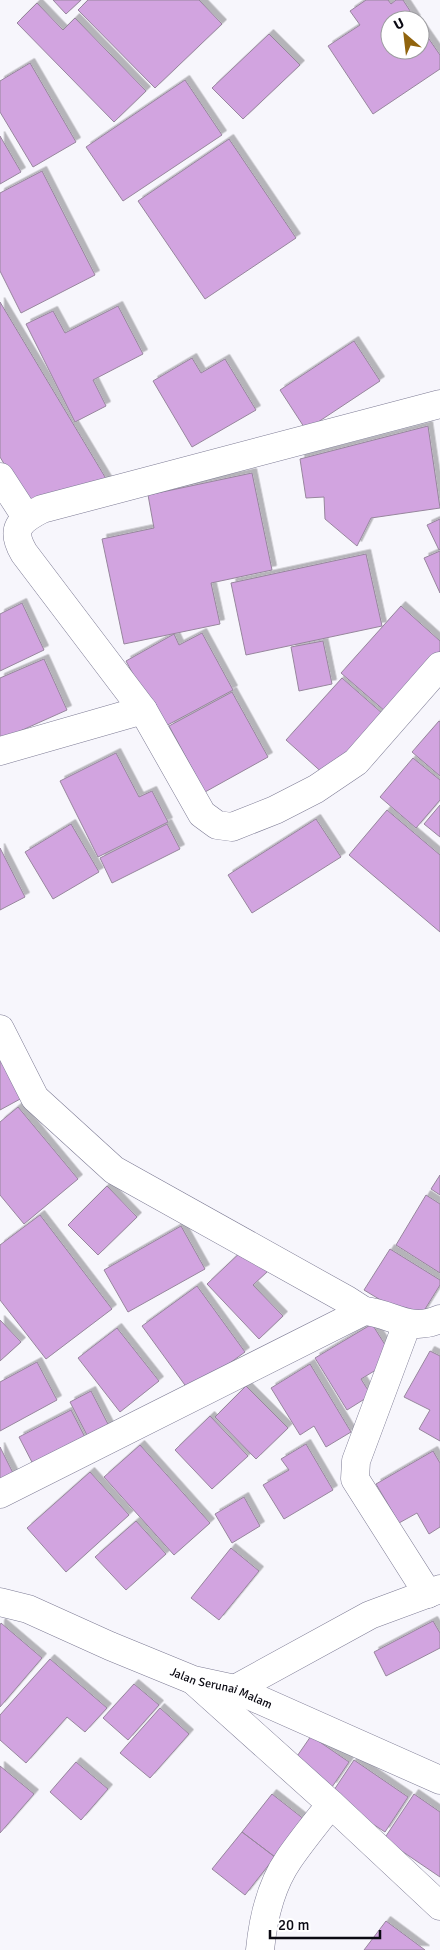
<svg xmlns="http://www.w3.org/2000/svg" width="440" height="1950" viewBox="0 0 440 1950" font-family="Signika,sans-serif">
  <style>
    .building { fill: #d2a4e0; stroke: #97869d; filter: url(#shadow) }
    .lines { fill: none; stroke-linecap: round; stroke-linejoin: round }
    .minor-casing { stroke: #7d7b94; stroke-width: 29 }
    .minor { stroke: #fff; stroke-width: 28 }
    .labels { text-anchor: middle; stroke-width: 4; stroke-linejoin: round; paint-order: stroke }
    .street-label { font-size: 12px; fill: #0b0a13; stroke: #fff }
  </style>
  <defs>
    <filter id="shadow"><feDropShadow dx="4.5" dy="-4.5" stdDeviation="0" flood-color="#0004"/></filter>
  </defs>
  <rect width="100%" height="100%" fill="#f7f6fc"/>
  <path class="building" d="M53 0H81L66 14Z
    M88 0H199L222 24 155 88 78 10Z
    M366 0H388L391 4 396 0H403L416 20H390V50H420V26L440 55V69L373 114 328 46 360 25 350 11Z
    M37 3 63 30 75 18 146 91 114 122 17 23Z
    M269 34 300 65 243 119 212 88Z
    M30 63 76 142 33 167 0 112V81Z
    M185 80 222 135 123 201 86 147Z
    M0 136 21 172 0 184Z
    M229 139 296 238 205 299 138 201Z
    M42 171 95 275 21 313 0 271V193Z
    M0 302 108 482 30 507 0 457Z
    M118 306 143 354 93 380 106 406 75 422 26 324 53 311 65 333Z
    M354 341 380 381 306 430 280 390Z
    M192 358 201 373 225 359 256 410 192 447 153 381Z
    M428 426 440 508 371 518 357 546 325 519 324 497 306 498 300 459Z
    M252 473 272 570 211 583 220 624 124 644 102 539 154 528 148 495Z
    M440 519V549L439 550 427 525Z
    M440 551V593L424 558Z
    M366 554 382 626 246 655 231 583Z
    M22 603 44 650 0 671V614Z
    M401 606 440 641V652L386 712 341 673Z
    M202 633 233 690 162 728 126 661 174 634 179 645Z
    M323 641 332 684 299 691 291 647Z
    M44 659 67 710 0 740V678Z
    M342 678 383 714 326 776 286 740Z
    M232 692 268 757 205 792 169 726Z
    M439 721 440 722V776L412 752Z
    M116 753 139 797 152 791 168 822 98 857 60 781Z
    M413 758 440 780V800L416 828 380 797Z
    M440 805V837L424 824Z
    M387 810 440 855V932L349 855Z
    M316 819 341 857 252 913 228 875Z
    M71 824 99 872 53 899 25 852Z
    M167 824 180 849 112 883 100 858Z
    M0 848 25 897 0 910Z
    M0 1058 22 1098 0 1110Z
    M18 1107 78 1179 24 1224 0 1195V1122Z
    M440 1175V1195L431 1189Z
    M107 1186 137 1217 98 1255 68 1225Z
    M426 1195 440 1204V1273L396 1245Z
    M40 1215 112 1309 46 1359 0 1300V1245Z
    M181 1226 205 1269 128 1312 104 1270Z
    M245 1248 268 1271 253 1285 283 1316 259 1339 207 1284Z
    M390 1249 440 1280V1285L417 1322 364 1290Z
    M197 1286 245 1352 190 1392 142 1326Z
    M0 1320 21 1342 0 1361Z
    M372 1324 394 1359 361 1379 371 1395 347 1410 315 1358Z
    M117 1328 159 1381 120 1412 78 1358Z
    M430 1351 440 1356V1441L419 1429 430 1410 404 1397Z
    M37 1362 57 1400 0 1431V1382Z
    M310 1364 351 1432 326 1447 314 1426 300 1435 271 1388Z
    M246 1386 288 1428 256 1459 215 1417Z
    M91 1391 110 1428 89 1439 70 1402Z
    M71 1410 87 1441 35 1468 19 1437Z
    M210 1416 248 1456 212 1489 175 1450Z
    M306 1444 333 1490 284 1519 263 1485 289 1470 281 1459Z
    M140 1445 210 1523 174 1555 104 1477Z
    M0 1447 15 1477 0 1485Z
    M433 1451 440 1463V1527L429 1534 417 1513 399 1523 376 1484Z
    M90 1472 129 1515 66 1572 27 1528Z
    M244 1497 260 1526 232 1543 215 1514Z
    M136 1521 166 1554 126 1590 95 1557Z
    M231 1548 259 1571 219 1620 191 1598Z
    M433 1621 440 1633V1648L386 1676 374 1652Z
    M1 1623 42 1658 0 1707V1625Z
    M50 1659 107 1708 85 1732 67 1717 26 1763 0 1740V1715Z
    M134 1684 159 1705 128 1740 103 1718Z
    M160 1708 189 1734 150 1778 120 1753Z
    M311 1736 349 1762 332 1787 293 1762Z
    M354 1760 408 1797 385 1832 330 1796Z
    M76 1762 108 1789 81 1820 50 1792Z
    M0 1766 34 1794 0 1833Z
    M272 1794 305 1820 275 1857 242 1832Z
    M414 1794 440 1812V1877L384 1839Z
    M242 1832 275 1857 245 1895 212 1869Z
    M386 1921 425 1950H364Z"/>
  <g class="lines">
    <defs>
      <g id="minor">
        <path d="M0 477 26 517"/>
        <path d="M143 710 202 814 217 825 232 827 275 810 316 789 356 762 440 666"/>
        <path d="M0 751 143 710 24 553C10 529 19 521 42 509L440 404"/>
        <path d="M0 1029 35 1098 114 1170 347 1300 364 1311"/>
        <path d="M407 1324 356 1461 355 1479 428 1594"/>
        <path d="M0 1494 364 1311C392 1313 409 1333 440 1319"/>
        <path id="s1" d="M0 1602 28 1609 110 1646 193 1680 235 1689 440 1780"/>
        <path d="M194 1681 331 1804 440 1906"/>
        <path d="M235 1689 370 1615 440 1589"/>
        <path d="M260 1950C263 1919 271 1885 289 1859 302 1840 317 1822 331 1804"/>
      </g>
    </defs>
    <use href="#minor" class="minor-casing"/>
    <use href="#minor" class="minor"/>
  </g>
  <g class="labels">
    <g class="street-label">
      <text dy="4" stroke="none"><textPath href="#s1" startOffset="238">Jalan Serunai Malam</textPath></text>
    </g>
  </g>
  <g transform="translate(405 35) rotate(332)"><circle r="24" fill="#ffffff" stroke="#9d9da1"/>
  <path d="M0-4L9 19L0 12L-9 19Z" fill="#91640e"/>
  <text y="-8" font-size="14" font-weight="bold" text-anchor="middle" fill="#0b0a13">U</text>
  </g>
  <path d="M270 1930v8h110v-8" fill="none" stroke="#0b0a13" stroke-width="2.5"/>
  <text x="278" y="1930" font-size="15" fill="#0b0a13" stroke="#ffffff" stroke-width="4" paint-order="stroke">20 m</text>
</svg>
